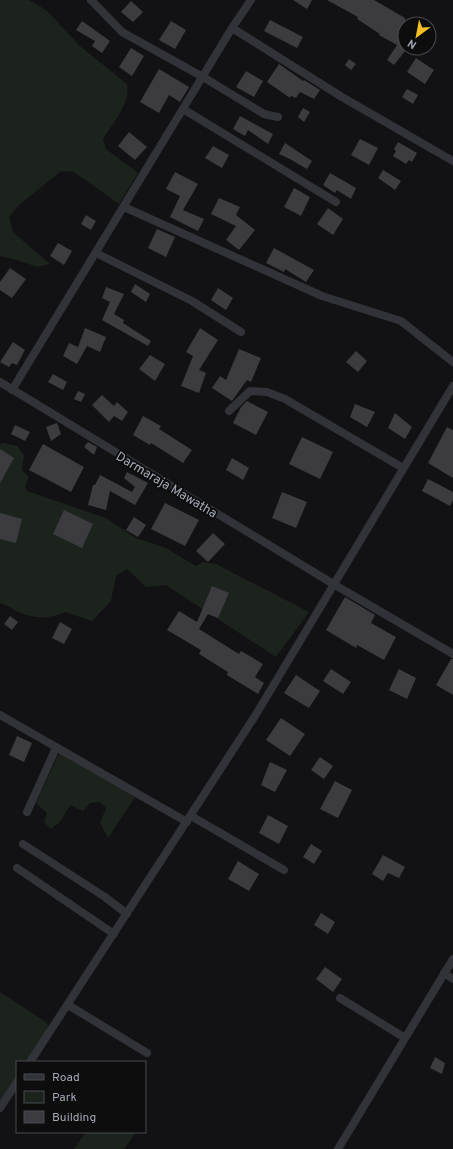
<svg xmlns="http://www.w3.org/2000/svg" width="453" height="1149" viewBox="0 0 453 1149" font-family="Overpass,sans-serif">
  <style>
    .green { fill: #1c231d }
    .building { fill: #3c3c40 }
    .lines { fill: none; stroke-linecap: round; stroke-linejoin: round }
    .street { stroke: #323338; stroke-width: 8 }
    .labels { text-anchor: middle; stroke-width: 4; stroke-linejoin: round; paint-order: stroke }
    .street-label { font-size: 13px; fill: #a2a7b4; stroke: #0d0d0e }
  </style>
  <rect width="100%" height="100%" fill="#121113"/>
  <path class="green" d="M0 0H29L46 10 80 46 127 84C131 103 113 123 103 139L106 149 138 173 119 204 74 172 61 171 18 206 9 217 13 232 50 264 37 267 17 260 0 256Z
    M4 443 17 446 24 455 22 470 29 477 25 486 27 491 106 518 136 538 166 548 196 566 203 562 216 564 309 612 276 657 166 585 146 587 127 569 116 576 111 601 92 621 65 612C53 618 39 619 26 615 16 612 10 606 0 603V444Z
    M60 751 137 794 108 838 100 823 106 808 100 802 90 803 83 811 70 805 60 822 51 829 44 822 47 813 36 803Z
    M0 992 46 1022 51 1030 31 1062H17V1084L0 1111Z
    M86 1132H136L124 1149H74Z"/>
  <path class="building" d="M293 0H312L307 9Z
    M327 0H374L405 18V51L394 65 387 60 397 45 379 35 380 34 357 19 358 17Z
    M131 1 143 12 133 22 121 12Z
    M270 20 303 37 297 48 264 31Z
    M82 21 110 41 102 53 92 46 95 41 76 30Z
    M171 21 186 30 175 49 159 40Z
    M131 48 144 56 132 76 119 67Z
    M416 58 434 70 425 84 407 72Z
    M349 59 356 64 351 70 345 65Z
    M279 64 303 81 304 80 320 90 314 99 300 92 296 98 291 96 290 98 267 82Z
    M159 69 189 87 180 102 169 95 159 113 140 102Z
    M246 71 263 81 254 97 236 87Z
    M407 89 418 95 413 104 402 97Z
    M303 108 310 112 304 122 298 117Z
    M240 116 273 134 268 144 248 130 245 136 233 129Z
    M129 132 147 147 135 160 118 146Z
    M360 139 378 148 369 165 351 155Z
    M398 142 417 153 412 162 409 160 406 164 393 156 396 151 394 149Z
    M285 143 312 161 307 169 288 158 279 154Z
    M213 146 229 155 222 168 205 158Z
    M383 170 401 181 395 190 378 178Z
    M175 172 198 184 183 210 204 219 198 231 170 217 180 196 166 189Z
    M330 173 356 188 351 199 337 190 335 193 323 185Z
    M294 188 310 197 301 216 284 207Z
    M219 198 240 207 236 215 255 230 239 250 226 240 236 226 211 214Z
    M328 208 343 219 333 235 317 224Z
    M86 215 96 221 91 230 81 224Z
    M157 229 175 237 166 257 148 248Z
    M58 243 72 251 64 265 50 256Z
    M274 248 314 270 306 282 285 269 284 272 266 263Z
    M10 268 26 279 12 298 0 290V282Z
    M135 284 150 294 146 302 131 292Z
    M106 287 124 294 114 314 124 320 123 323 151 341 148 346 102 320 110 302 102 298Z
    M218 288 233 298 226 310 211 300Z
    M85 328 106 337 100 352 87 346 77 364 63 356 69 343 78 347Z
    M200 328 218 340 199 370 206 373 199 393 181 386 193 356 186 352Z
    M13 342 25 350 17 365 12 363 9 367 0 362Z
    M239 349 261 358 251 382 247 380 232 401 212 388 220 376 226 380Z
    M356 351 367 361 358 372 346 362Z
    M150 355 165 364 155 381 139 369Z
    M53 374 67 382 63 390 48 382Z
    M78 391 85 394 81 402 74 399Z
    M102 395 114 406 117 402 128 412 122 421 114 416 109 422 92 405Z
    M247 401 268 412 256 435 233 423 241 407Z
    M355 404 375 412 367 427 350 417Z
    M395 413 412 427 405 439 388 428Z
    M143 416 161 426 159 429 192 450 183 463 151 443 150 445 133 435Z
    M57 423 61 434 51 441 46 427Z
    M15 425 30 432 25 441 11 434Z
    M447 427 453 430V478L428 463Z
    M302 437 333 452 320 479 289 464Z
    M88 442 97 447 94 455 84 447Z
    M43 444 84 467 71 492 29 470Z
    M0 449 14 458 0 483Z
    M232 458 249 468 243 480 226 470Z
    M127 472 148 483 135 505 110 491 106 510 88 505 93 485H95L100 475 132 492 135 487 124 478Z
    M428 479 453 492V500L450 506 422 491Z
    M282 492 307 502 296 528 272 518Z
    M165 503 199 520 185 546 151 529Z
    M64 510 93 524 82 548 53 534Z
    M0 513 22 519 16 543 0 539Z
    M134 517 146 525 138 537 126 530Z
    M213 533 225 544 208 562 196 551Z
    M212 586 229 593 218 618 208 614 199 629 239 654 241 651 263 664 255 677 264 683 258 694 227 675 228 672 199 654 201 650 167 630 179 611 197 622Z
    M345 597 375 615 371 623 396 637 384 660 357 645 356 648 326 630Z
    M10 616 18 622 12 630 4 624Z
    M60 622 72 629 64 644 52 638Z
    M451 659H453V695L436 685Z
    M331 669 351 682 343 694 323 681Z
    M399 669 416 678 407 699 389 690Z
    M296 675 320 691 309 708 284 693Z
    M281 718 305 734 290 756 266 740Z
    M17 736 32 743 24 762 9 755Z
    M320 757 333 766 324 779 311 770Z
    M270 762 287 770 275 792 261 785Z
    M335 781 352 790 338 818 320 809Z
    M268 815 288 826 279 844 259 833Z
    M311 844 322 851 314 864 303 857Z
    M383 855 405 867 399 878 388 873 383 881 372 874Z
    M238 861 259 874 249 891 228 879Z
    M321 913 335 922 328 934 314 925Z
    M325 967 342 979 333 992 316 979Z
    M435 1057 445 1063 442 1074 430 1068Z"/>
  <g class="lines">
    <path class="street" d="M91 0 122 32 203 77 264 114 278 117
      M232 28 342 97 453 161
      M183 109 336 202
      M124 207 322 296 401 321 453 362
      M96 253 192 301 241 332
      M0 382 335 585 453 654
      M12 390 232 28 251 0
      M229 411 250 391 267 392 285 399 403 468
      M0 715 187 822
      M27 812 56 748
      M191 816 284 870
      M23 844 105 897 127 914
      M17 868 114 934
      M444 973 453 979
      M340 998 405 1038
      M68 1005 147 1053
      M30 1062 255 716 453 386
      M0 1108 17 1082
      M338 1149 453 959"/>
  </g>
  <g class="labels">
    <g class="street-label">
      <text transform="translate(167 484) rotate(31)" y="5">Darmaraja Mawatha</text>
    </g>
  </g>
  <rect x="16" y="1061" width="130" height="72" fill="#0d0d0e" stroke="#494b50"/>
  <rect x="24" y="1074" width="20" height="6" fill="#323338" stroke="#494b50"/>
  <text x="52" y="1081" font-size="12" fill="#a2a7b4">Road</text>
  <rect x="24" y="1091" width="20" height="12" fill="#1c231d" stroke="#494b50"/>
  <text x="52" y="1101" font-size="12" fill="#a2a7b4">Park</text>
  <rect x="24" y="1111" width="20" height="12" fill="#3c3c40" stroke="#494b50"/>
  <text x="52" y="1121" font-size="12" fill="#a2a7b4">Building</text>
  <g transform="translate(417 36) rotate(212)"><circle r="19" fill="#0d0d0e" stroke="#494b50"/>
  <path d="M0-3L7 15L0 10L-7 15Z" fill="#f6bf27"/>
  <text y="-6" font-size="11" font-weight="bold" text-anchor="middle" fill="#a2a7b4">N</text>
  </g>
</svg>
